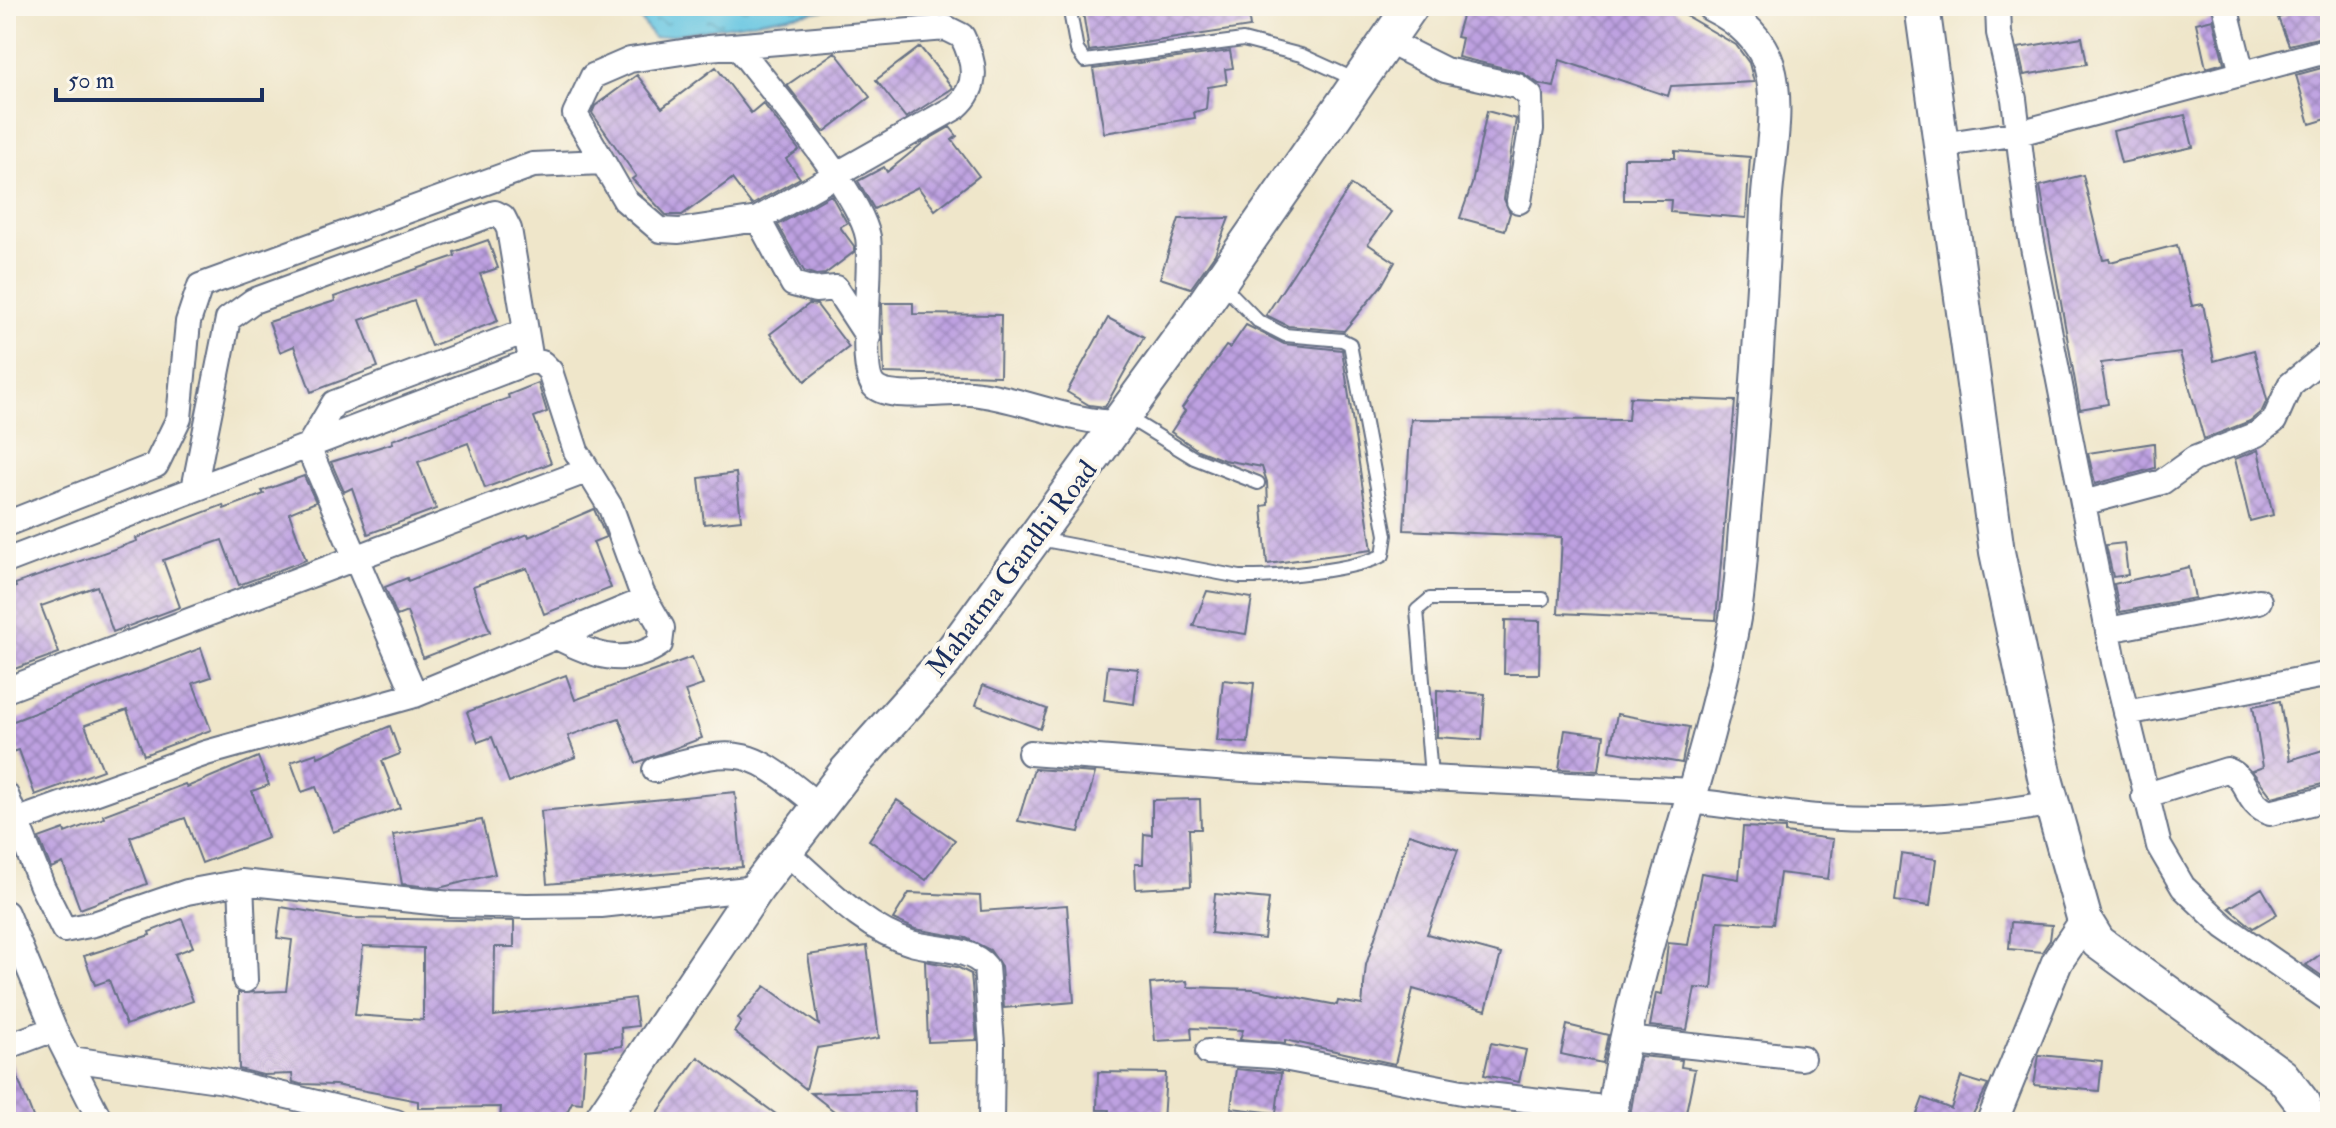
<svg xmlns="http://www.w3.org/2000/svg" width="2336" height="1128" viewBox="0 0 2336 1128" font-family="'IM FELL Double Pica',serif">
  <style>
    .water { fill: url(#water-ripples); stroke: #3f7aa0; stroke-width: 2 }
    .building { fill: url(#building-cross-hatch); fill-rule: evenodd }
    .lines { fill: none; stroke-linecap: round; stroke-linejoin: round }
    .service-casing { stroke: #656f84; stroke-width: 16 }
    .minor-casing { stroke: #656f84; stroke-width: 28 }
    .tertiary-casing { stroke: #656f84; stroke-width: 34 }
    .secondary-casing { stroke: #656f84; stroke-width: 38 }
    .service { stroke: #fff; stroke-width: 12 }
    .minor { stroke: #fff; stroke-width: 24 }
    .tertiary { stroke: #fff; stroke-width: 30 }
    .secondary { stroke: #fff; stroke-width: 34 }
    .labels { text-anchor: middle; stroke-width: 8; stroke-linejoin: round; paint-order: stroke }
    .street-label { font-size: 28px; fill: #1b2f5e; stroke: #fbf7ec }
  </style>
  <defs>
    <pattern id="water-ripples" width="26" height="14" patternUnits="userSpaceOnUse" patternTransform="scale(2)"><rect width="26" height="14" fill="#63c5e1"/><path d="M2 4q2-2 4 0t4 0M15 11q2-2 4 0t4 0" fill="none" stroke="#51a0ba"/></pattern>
    <pattern id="building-cross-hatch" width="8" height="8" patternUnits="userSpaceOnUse" patternTransform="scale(2)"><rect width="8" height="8" fill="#bea1e1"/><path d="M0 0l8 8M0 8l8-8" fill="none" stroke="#9a84ba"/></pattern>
  </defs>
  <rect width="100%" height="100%" fill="#fbf7ec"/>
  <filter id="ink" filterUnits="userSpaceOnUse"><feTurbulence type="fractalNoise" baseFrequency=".0125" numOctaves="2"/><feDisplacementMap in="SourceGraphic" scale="16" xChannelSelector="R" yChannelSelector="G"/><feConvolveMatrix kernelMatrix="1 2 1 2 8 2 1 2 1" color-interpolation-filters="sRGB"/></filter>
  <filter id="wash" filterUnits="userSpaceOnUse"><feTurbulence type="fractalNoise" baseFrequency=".006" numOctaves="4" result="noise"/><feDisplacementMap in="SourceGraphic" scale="32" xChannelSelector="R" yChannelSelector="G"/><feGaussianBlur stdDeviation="1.8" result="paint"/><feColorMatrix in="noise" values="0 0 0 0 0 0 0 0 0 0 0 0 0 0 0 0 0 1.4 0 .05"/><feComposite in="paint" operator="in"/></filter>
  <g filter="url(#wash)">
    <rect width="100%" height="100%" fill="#efe6ca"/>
    <path class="water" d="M631 6H851L654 38Z"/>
    <g id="blocks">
      <path class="building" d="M1082 6H1247L1250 27 1089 51Z
        M1465 6H1669L1736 45 1749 63 1754 82 1671 86 1668 96 1560 60 1554 87 1539 84 1521 72 1458 57 1462 38 1456 37Z
        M2308 6H2324L2330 35 2289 45 2278 18Z
        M2213 19 2224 63 2206 68 2196 23Z
        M2082 37 2087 64 2024 75 2018 48Z
        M920 47 953 88 906 118 876 80Z
        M1230 51 1233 68 1225 69 1227 84 1208 87 1206 109 1194 112 1195 118 1104 133 1093 69Z
        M835 52 870 97 824 132 787 85Z
        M2329 66 2330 118 2310 124 2296 75Z
        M716 67 751 113 763 103 799 150 786 159 800 178 752 205 732 179 682 215H666L632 179 636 176 592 113 595 106 637 75 662 108Z
        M1487 111 1516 119 1504 199 1510 213 1505 230 1460 218 1472 184Z
        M2185 115 2193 147 2121 163 2113 131Z
        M950 127 957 136 952 140 979 176 935 210 918 187 874 209 858 181 884 167 887 172 924 142Z
        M1675 151 1750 157 1746 218 1670 212 1671 200H1624V158H1675Z
        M2083 175 2103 260 2109 259 2110 262 2177 245 2192 306 2203 304 2214 361 2254 350 2267 400 2262 411 2250 421 2204 439 2180 353 2101 363 2108 404 2080 409 2040 186Z
        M1351 185 1391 212 1368 244 1395 262 1382 285 1344 331 1288 326 1266 315Z
        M831 195 847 223 840 227 854 246V252L825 274 816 275 804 271 778 225Z
        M1229 218 1215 254 1191 288 1160 278 1179 219Z
        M488 240 498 268 480 274 498 321 431 346 414 301 360 320 378 367 311 392 294 346 280 352 269 322 335 301 334 297 455 256 454 252Z
        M882 303H913V314L1001 315 1000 376 884 373Z
        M809 304 817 305 849 347 805 381 770 334Z
        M1108 318 1144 337 1105 407 1089 405 1067 392Z
        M1246 325 1284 344 1342 350 1372 550 1267 564 1262 506 1268 505 1267 482 1262 467 1224 460 1198 450 1171 432 1185 411 1182 408 1226 346 1230 348Z
        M538 383 547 412 534 417 551 463 485 488 468 443 418 462 436 509 368 534 352 488 344 492 331 462 393 443 392 440 509 398 508 395Z
        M1630 397 1735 401 1716 620 1558 613 1562 537 1404 530 1411 419 1628 420Z
        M2154 443 2155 468 2095 484 2088 453Z
        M2258 450 2273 515 2250 521 2235 459Z
        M736 473 741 520 704 524 699 478Z
        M304 476 316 502 289 513 306 560 239 585 222 540 163 560 180 607 113 632 97 586 41 606 59 653 6 672V591L16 587 15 584 137 541 136 538 223 505 224 509 264 494 262 491Z
        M594 509 606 537 593 542 611 588 544 614 527 568 473 586 490 632 423 658 407 612 397 616 385 587 407 578 408 581 528 534 529 537Z
        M2124 543 2128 575 2113 577 2106 545Z
        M2189 567 2195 598 2120 612 2114 584Z
        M1207 591 1252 598 1246 634 1193 626Z
        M1505 620 1540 621 1539 674H1504Z
        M201 648 211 677 193 683 211 730 144 755 127 710 85 725 103 770 35 795 19 750 6 754V724Z
        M692 657 703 685 685 691 702 738 636 763 619 718 568 736 576 757 509 782 492 737 478 742 467 712 566 675 575 700Z
        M1108 666 1138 669 1134 704 1104 700Z
        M1223 680 1254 683 1248 743 1217 741Z
        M983 685 1047 709 1040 729 976 705Z
        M1437 690 1485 694 1482 740 1437 737Z
        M2280 701 2290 760 2323 750 2330 782 2272 797 2252 771 2263 767 2253 706Z
        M1617 714 1689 727 1682 763 1610 751Z
        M390 726 400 754 382 761 400 808 333 832 316 787 302 792 291 762 317 753 318 757Z
        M1565 730 1604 735 1599 771 1559 769Z
        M258 757 269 785 252 791 268 838 202 863 185 818 130 837 147 884 80 909 63 863 51 868 39 838 64 829 65 833 104 818 103 815 185 784 187 787Z
        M1034 769 1095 773 1079 832 1018 821Z
        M735 792 742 867 547 884 541 811Z
        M1200 799 1201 829H1189L1191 886 1136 889 1135 864H1143L1144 834 1152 835V800Z
        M897 800 955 840 926 880 869 840Z
        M482 820 495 874 439 888 402 884 393 835Z
        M1743 827 1785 829V833L1833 839 1828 879 1780 873 1773 924 1718 921 1712 989 1695 988 1687 1030 1650 1026 1656 993 1662 994 1668 943 1688 945 1701 873 1739 879Z
        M1409 834 1458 850 1427 934 1501 954 1486 1010 1413 989 1395 1064 1285 1040V1043L1240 1039 1243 1030 1191 1028 1192 1039 1155 1041 1150 984 1187 981 1188 987 1253 989 1337 1005 1338 1001 1362 1005 1366 965Z
        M1901 854 1936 859 1930 906 1895 901Z
        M2262 888 2277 914 2253 928 2229 908Z
        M909 893 980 896 981 911 1067 905 1074 1002 1004 1008 1001 966 990 950 966 938 915 929 893 919Z
        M1215 894 1269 899 1264 939 1211 933Z
        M281 907 349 918 514 921V947H495L494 1016 634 998 638 1026 621 1028 622 1046 586 1050 582 1103 572 1102 562 1122H500L501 1107 418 1108V1101L335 1085 300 1084 293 1082 292 1074 263 1075 239 1069 238 993 286 991 292 940 277 938ZM363 946 423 948V1020L355 1015Z
        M182 919 193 947 175 954 193 1001 126 1025 109 980 95 985 84 956 150 935 149 932Z
        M2011 922 2052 925 2050 940 2042 952 2009 949Z
        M867 946 879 1038 817 1048 806 1089 734 1032 741 1022 738 1018 765 986 819 1025 808 955Z
        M2330 947V975L2325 978 2306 965Z
        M925 961 957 967 971 974 977 1040 928 1042Z
        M1567 1025 1608 1035 1602 1063 1561 1054Z
        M1491 1043 1526 1050 1519 1082 1484 1075Z
        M2039 1055 2102 1061 2099 1091 2034 1085Z
        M1640 1056 1682 1060 1681 1067 1695 1069 1684 1122H1629Z
        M698 1057 784 1120 651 1122Z
        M11 1061 35 1122H6V1062Z
        M1236 1069 1281 1073 1276 1113 1231 1108Z
        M1098 1072 1166 1073 1163 1122H1109V1110H1097Z
        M1961 1077 1988 1085 1972 1116 1974 1122H1914L1923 1098 1951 1109Z
        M915 1090 916 1122H848L811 1093Z"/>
    </g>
  </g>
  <g filter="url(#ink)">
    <use href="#blocks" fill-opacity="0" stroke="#656f84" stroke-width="2"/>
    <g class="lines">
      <defs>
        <path id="service" d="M1069 6 1077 50 1085 61 1243 40 1301 55 1356 80
          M1127 417 1194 458 1258 483
          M1039 539 1240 577C1271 578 1357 570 1383 555L1386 535 1350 344 1342 340 1285 335 1258 321 1222 284
          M1431 776 1417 610 1430 599H1543"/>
        <path id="minor" d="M1998 6 1999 33 2014 99 2030 232 2115 667 2159 846 2183 887 2225 927 2330 1000
          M2225 6 2242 73
          M1387 41 1445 70 1517 86 1530 96 1531 129 1519 201
          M739 48C770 89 860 193 868 237 873 266 857 372 875 387 891 401 949 391 971 393 1022 398 1068 422 1119 423
          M1941 145 2019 133 2330 50
          M758 219 793 284 815 290 836 288 868 337
          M194 489 228 319 253 301 495 213 503 217 509 229 531 361
          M2083 503 2162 482 2194 459 2257 434 2274 421 2290 385 2330 352
          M6 524 156 465 179 418 188 322 200 286 533 165 603 162 575 114 593 76 630 60 708 48 946 28 962 36C975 62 980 86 956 107L758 219 679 231 660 230 625 200 603 162
          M6 561 531 361 542 363 550 371 576 451 611 508 642 593 662 628 660 644C624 669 590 654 555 636
          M2108 630 2259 601
          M6 690 586 471
          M415 695 308 447 334 403 526 331
          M2126 713 2330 674
          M1030 753 1244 769 1693 791
          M655 770C744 744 750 750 820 807
          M6 795 42 886 64 930 94 924 187 892 241 882 450 904 527 906 601 905 757 888
          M2144 796 2227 770C2250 778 2244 804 2270 813L2330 798
          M1690 801C1733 805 1776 814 1819 817 1897 822 1975 818 2052 803
          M16 821 206 753 415 695 645 600
          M787 853C824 885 863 929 911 943 933 950 971 947 986 967L992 1044 991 1122
          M241 882 245 980
          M6 913 54 1029 101 1122
          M1627 1039 1802 1058
          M6 1047 54 1029
          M1208 1052 1273 1056 1462 1092 1613 1109
          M71 1059 225 1081 396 1122"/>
        <path id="tertiary" d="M1611 1122C1633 950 1705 788 1735 618 1741 585 1742 550 1745 516 1755 414 1761 312 1766 209 1768 163 1782 110 1769 65 1760 37 1738 19 1712 6
          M1992 1122 2057 962 2085 921"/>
        <path id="secondary" d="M1922 6 1997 552 2046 782 2085 921 2098 942 2282 1076 2302 1102 2308 1122
          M600 1122 757 888 846 772 945 661 1194 319 1411 6"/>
      </defs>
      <use href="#service" class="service-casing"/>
      <use href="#minor" class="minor-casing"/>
      <use href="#tertiary" class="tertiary-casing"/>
      <use href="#secondary" class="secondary-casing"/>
      <use href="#service" class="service"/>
      <use href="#minor" class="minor"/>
      <use href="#tertiary" class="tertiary"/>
      <use href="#secondary" class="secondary"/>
    </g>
  </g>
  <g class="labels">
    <g class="street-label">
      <text transform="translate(1011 568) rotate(-53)" y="10">Mahatma Gandhi Road</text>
    </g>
  </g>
  <rect width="2336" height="1128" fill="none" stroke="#fbf7ec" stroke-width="32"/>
  <path d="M56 88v12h206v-12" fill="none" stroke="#1b2f5e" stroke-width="4"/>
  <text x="68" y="88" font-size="24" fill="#1b2f5e" stroke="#fbf7ec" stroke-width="6" paint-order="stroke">50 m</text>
</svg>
